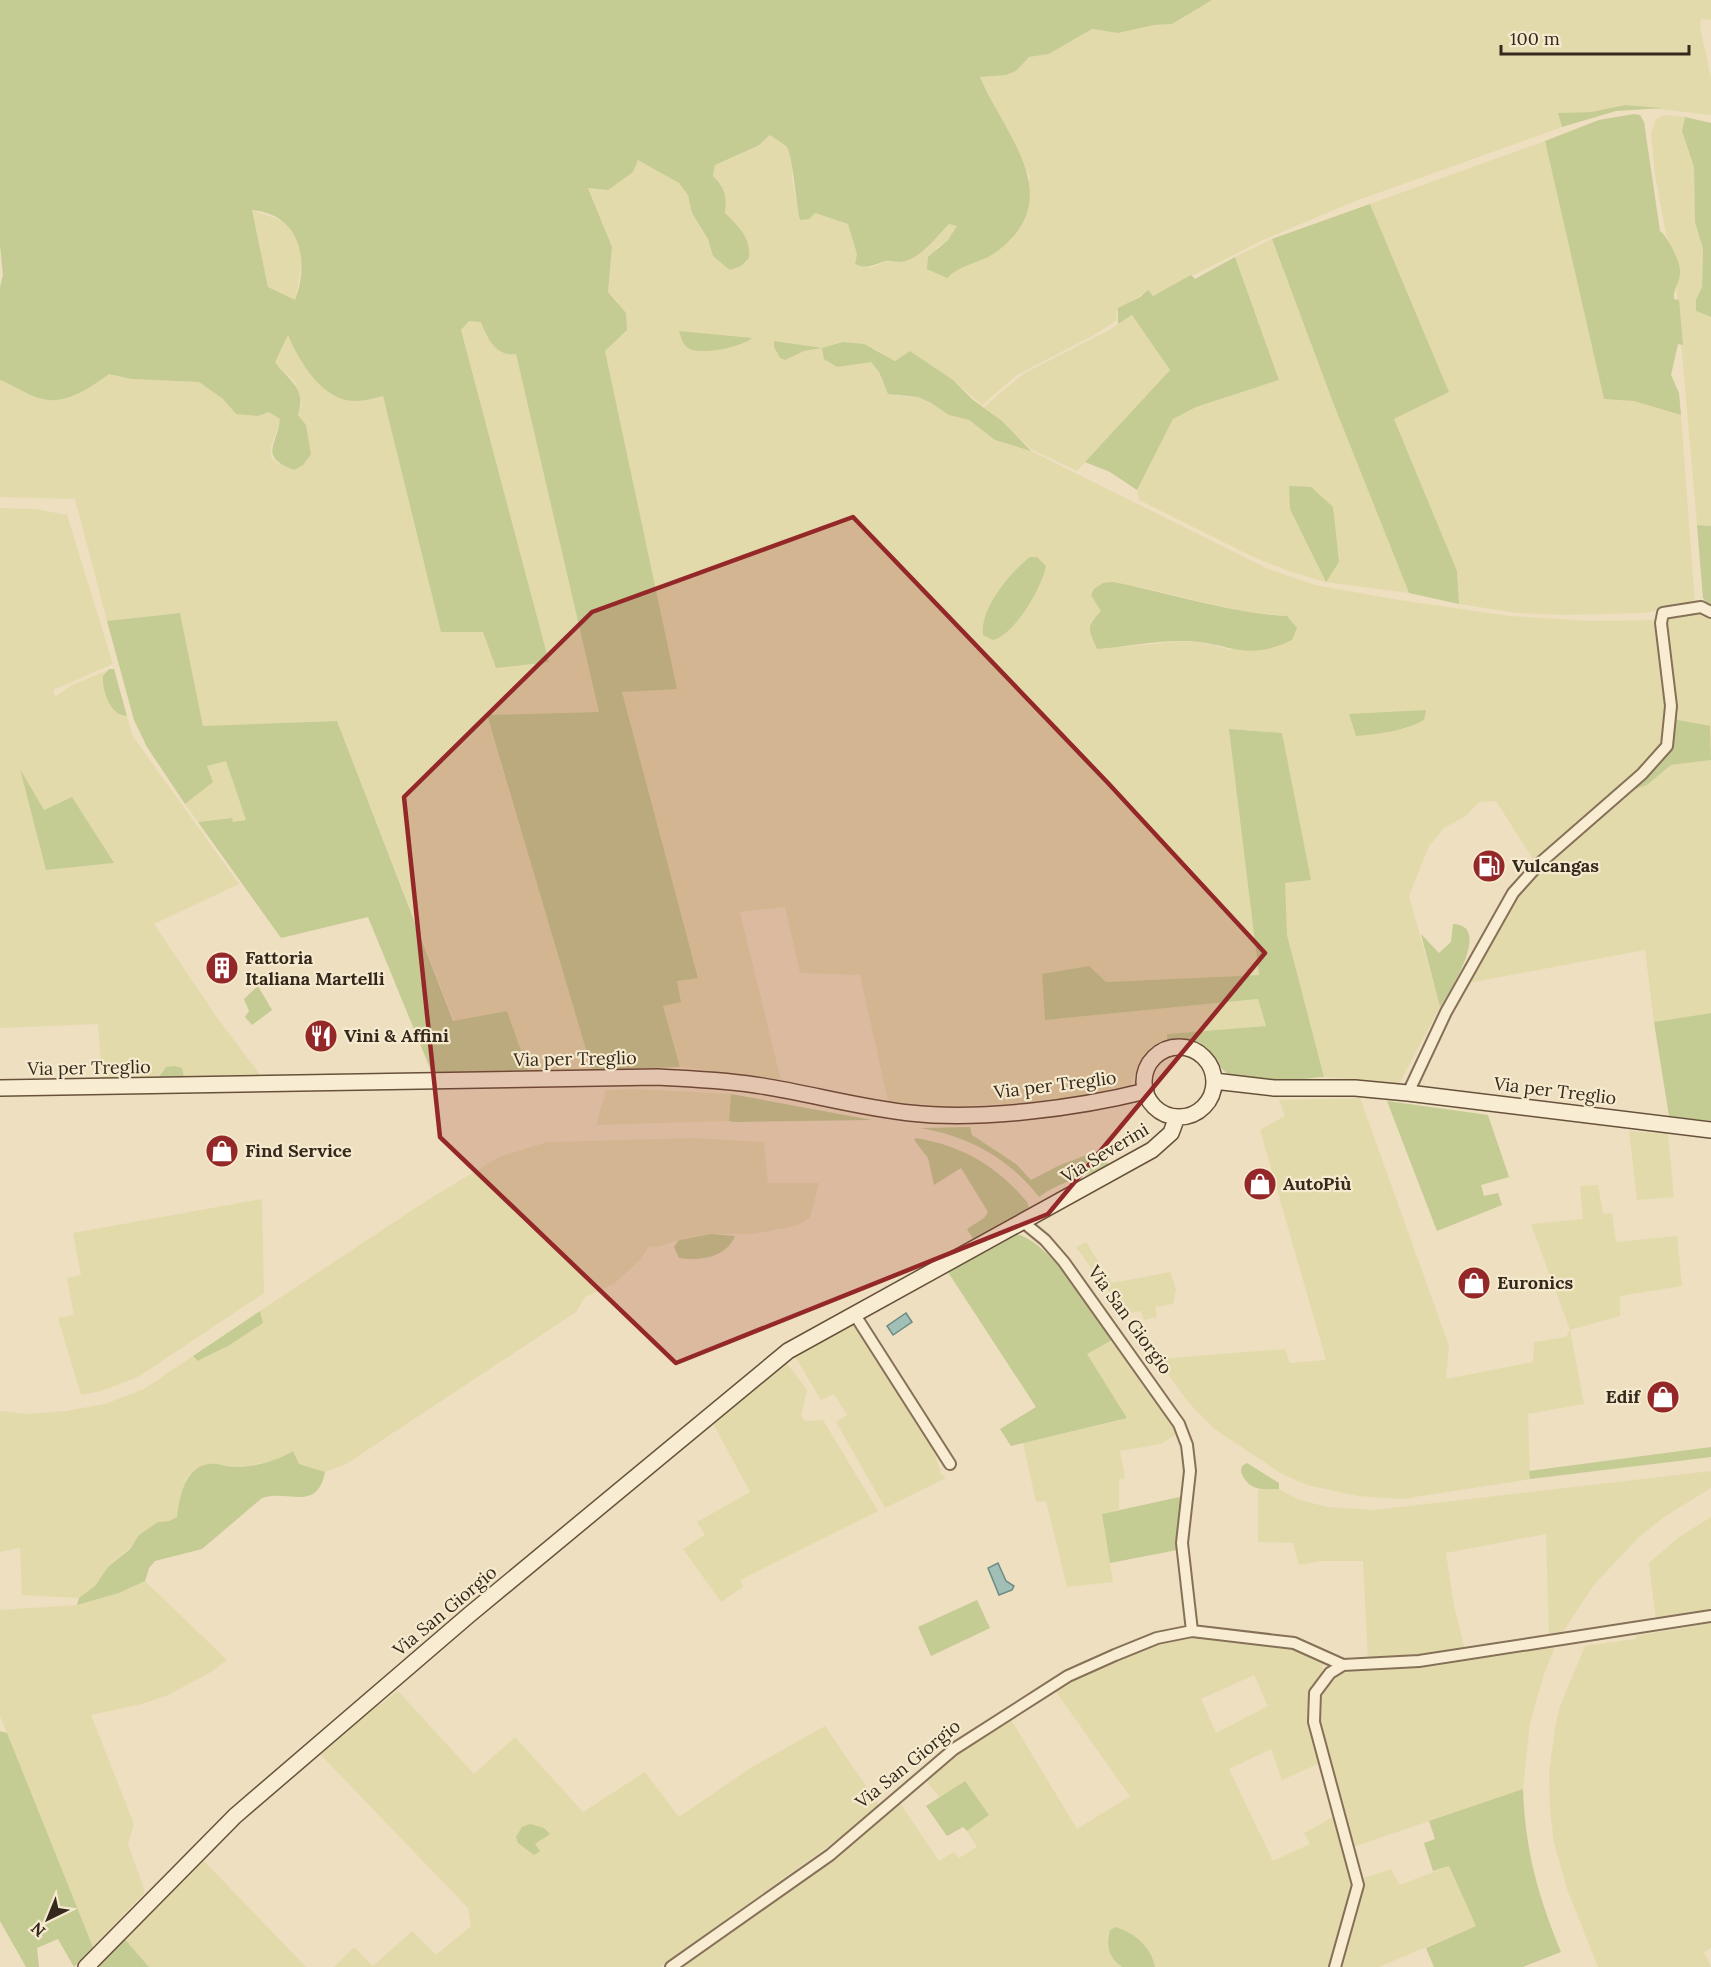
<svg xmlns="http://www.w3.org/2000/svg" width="1711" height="1967" viewBox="0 0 1711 1967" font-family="Lora,serif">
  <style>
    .farmland { fill: #e3daac; fill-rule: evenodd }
    .green { fill: #c4cb93; fill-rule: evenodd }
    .water { fill: #a2bfb7; stroke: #6a8c84; stroke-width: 1.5 }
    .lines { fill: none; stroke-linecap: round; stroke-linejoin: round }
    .street-casing { stroke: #867058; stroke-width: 14 }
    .secondary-casing { stroke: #67513b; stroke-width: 18 }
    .street { stroke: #f8edd2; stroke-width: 10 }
    .secondary { stroke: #f8edd2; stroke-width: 15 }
    .marked { fill: #942829; fill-opacity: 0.2; stroke: #942829; stroke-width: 4.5; stroke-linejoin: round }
    .labels { text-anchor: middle; stroke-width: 4.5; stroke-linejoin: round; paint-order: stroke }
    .poi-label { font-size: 18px; font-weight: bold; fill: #35281c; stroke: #f5eace; text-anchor: start }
    .street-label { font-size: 18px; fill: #35281c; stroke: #f5eace }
  </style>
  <rect width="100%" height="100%" fill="#eddfbf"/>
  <path class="farmland" d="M1212 0H1711V20L1701 19 1700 27 1711 78V115L1625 105 1591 112 1558 113 1562 127 1353 202 1263 240 1152 296 1148 290 1116 312 1117 320 1094 335 1017 375 982 405 953 380 910 351 895 361 875 349 871 362 879 372 882 382 897 396 918 397 931 403 949 415 969 420 995 440 1031 451 1266 568 1315 585 1399 600 1510 616 1589 621 1656 620 1668 704 1663 738 1645 764 1617 792 1585 816 1536 864 1496 801 1479 802 1466 816 1444 828 1429 846 1409 896 1440 1007 1399 1084 1324 1077 1287 935 1284 883 1310 880 1282 733 1230 729 1259 975 1106 982 1042 974 1045 1020 1258 999 1266 1026 1167 1034V1040L1147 1052 1139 1063 1128 1092 1031 1103 946 1107 888 1101 860 975 800 973 785 907 740 912 781 1080 680 1067 663 1006 677 981 698 977 621 692 676 688 605 351 627 330 617 301 608 292 612 247 588 187 595 190 638 160 647 164 679 183 688 195 692 213 708 239 713 256 731 269 741 266 734 222 724 213 721 184 713 176 715 165 758 147 770 135 787 147 793 162 792 178 800 220 815 213 848 224 857 254 855 264 870 268 889 260 901 262 914 257 949 224 958 226 948 240 936 248 954 271 999 250 1012 239 1030 177 980 77 1029 57 1049 54 1092 29 1118 33 1154 25 1172 24ZM774 347 820 348 796 353 785 360 780 358ZM1136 586 1241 611 1286 616 1231 650 1204 643 1182 641 1122 647 1090 623 1101 611Z
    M1664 115 1685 117 1682 131 1694 167 1695 222 1703 249 1702 287 1696 300V311L1711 317V526L1697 525 1676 285 1678 280 1674 254 1666 234 1655 175 1651 133 1656 119Z
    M1545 141 1604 398 1634 401 1681 415 1695 604 1643 613 1565 615 1517 613 1459 604 1457 571 1394 419 1449 392 1370 204Z
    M252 210 286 222 297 240 303 259 295 301 268 287Z
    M1272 239 1334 405 1409 593 1326 582 1291 572 1251 556 1139 500 1137 490 1173 419 1196 407 1279 380 1235 257Z
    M1132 315 1170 370 1077 471 1031 449 984 407 1023 374 1109 330Z
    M469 321 482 322 487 338 516 354 599 712 487 716 592 1070H528L507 1011 454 1021 337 721 203 726 180 613 107 621 75 499 0 497V380L49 400 72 396 92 386 109 374 131 379 199 382 223 399 236 414 258 416 269 412 281 419 271 447V457L278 464 311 453 306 425 298 415 302 404 295 382 274 362 288 334 302 363 326 390 356 401 383 396 441 632H483L549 662 461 330Z
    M0 508 35 509 67 515 113 664 53 690 55 697 72 685 106 671 103 683 114 710 122 716H127L132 735 239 884 154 924 218 1019 261 1076 184 1077 182 1068 162 1070 158 1078 102 1079 98 1024 0 1028ZM21 772 44 810 72 797 113 863 46 870Z
    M1690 614 1711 617V746L1709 726 1673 719 1666 625 1670 617Z
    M226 760 246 820 233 823 232 818 198 822 185 804 212 782 207 766Z
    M1711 760V1013L1654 1022 1645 950 1468 983 1518 892 1539 869 1627 792 1647 785 1671 765Z
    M636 1089 731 1094 729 1121 596 1125 606 1090Z
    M1360 1098 1449 1346 1446 1379 1533 1362 1534 1342 1566 1337 1570 1330 1531 1224 1583 1219 1580 1186 1598 1185 1603 1214 1612 1213 1616 1242 1677 1236 1682 1286 1620 1296V1316L1570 1330 1584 1404 1528 1414 1530 1479 1402 1499 1358 1496 1307 1485 1282 1474 1216 1430 1188 1402 1157 1359 1285 1349 1290 1363 1326 1360 1260 1130 1285 1116 1279 1100Z
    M1629 1131 1668 1134 1674 1197 1637 1200Z
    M693 1138 764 1142 768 1183H819L810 1218 796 1226 753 1234H711L685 1238 657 1247 649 1246 641 1259 614 1284 585 1297 576 1312 346 1464 325 1472 299 1464 293 1451 283 1458 250 1466 234 1468 216 1464 195 1469 186 1479 177 1517 169 1521 158 1522 108 1567 95 1586 86 1594 79 1598 22 1595 20 1548 0 1552V1411L29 1414 66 1411 105 1404 144 1389 193 1356 197 1360 218 1351 262 1323 260 1311 426 1201 499 1157 547 1142Z
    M262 1199 264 1293 138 1377 101 1391 81 1395 58 1318 74 1315 67 1278 81 1275 73 1233Z
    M1086 1242 1112 1283 1170 1272 1176 1289 1173 1304 1155 1307 1157 1317 1144 1320 1141 1311 1125 1314 1076 1247Z
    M852 1319 931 1442 941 1474 946 1478 885 1508 836 1422 847 1415 834 1394 821 1400 792 1351Z
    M1112 1340 1168 1416 1177 1434 1161 1444 1120 1451 1125 1478 1119 1479V1509L1102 1514 1113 1582 1067 1587 1046 1501 1036 1502 1023 1443 1127 1418 1087 1354Z
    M782 1357 807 1390 801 1416 805 1421 823 1420 878 1511 740 1580 743 1587 721 1602 683 1549 705 1535 697 1522 750 1492 710 1418Z
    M1711 1471V1488L1664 1517 1638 1538 1593 1586 1563 1632 1549 1634 1546 1534 1446 1553 1454 1606 1465 1650 1405 1660 1368 1661 1363 1561H1322L1299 1565 1293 1543 1258 1542V1490L1279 1489 1297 1499 1327 1507 1374 1510Z
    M1711 1517V1613L1656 1622 1649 1563 1679 1537Z
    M145 1581 227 1660 211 1672 168 1695 142 1704 91 1715 134 1824 128 1844 145 1892 93 1947 0 1716V1610L77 1605 119 1593Z
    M1711 1623V1948L1704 1952 1711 1967H1598L1567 1889 1554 1843 1550 1810 1549 1773 1555 1728 1560 1706 1585 1646 1636 1639V1636Z
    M1192 1637 1265 1643 1303 1651 1323 1660 1322 1672 1308 1693 1310 1725 1320 1763 1282 1780 1271 1749 1229 1769 1273 1861 1310 1844 1304 1833 1335 1816 1352 1882 1349 1907 1328 1967H1155L1146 1946 1118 1964 1122 1967H677L853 1843 898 1800 939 1861 954 1852 959 1858 977 1847 967 1831 989 1815 964 1781 940 1798 924 1778 1010 1718 1077 1829 1130 1796 1054 1689 1086 1670 1141 1649ZM1254 1675 1268 1706 1216 1733 1201 1699Z
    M1555 1648 1545 1671 1530 1723 1523 1789 1353 1847 1316 1724V1707L1322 1686 1343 1673 1437 1666 1504 1653Z
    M398 1691 474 1774 515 1737 583 1812 645 1772 679 1817 752 1767 825 1726 881 1808 660 1967H334L354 1947 373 1966 412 1931 436 1955 471 1926 468 1908 318 1752 377 1702 380 1705Z
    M201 1858 306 1967H149L123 1937Z
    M1449 1866 1476 1926 1379 1967H1338L1361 1879 1391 1869 1400 1885Z"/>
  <path class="green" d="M0 0H1212L1172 24 1154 25 1118 33 1092 29 1049 54 1029 57 1016 71 1006 75 980 77C1005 136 1067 196 999 250 983 263 962 263 947 278L927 269 928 257 948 240 957 226 949 224C936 237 920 260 900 262 896 262 891 260 886 261 874 264 868 270 855 264L857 254 848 224 815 213 809 219 800 220C796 205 793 153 786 146 781 142 775 139 770 135L758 146 715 165 713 176C725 187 727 197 725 213 738 226 751 237 749 258L741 266 730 270 713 256 708 239 692 213 688 195 679 183 638 160 633 172 608 190 588 188 612 247 608 292 626 313 627 330 605 351 677 689 622 692 698 978 677 981 681 1002 663 1006 680 1067 592 1070 487 715 599 712 516 354C496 357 487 338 481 322L469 321 461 330 549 662 496 668 483 632H441L383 396C374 398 365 401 355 401 322 401 299 361 288 335L275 362C289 381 307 388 298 415L306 425 311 454 303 465 294 470C258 456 277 447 280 419L269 412 258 416 236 414 223 399 199 382 131 379 109 374C93 386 70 402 48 400 31 398 16 386 0 380V287L3 275 0 245ZM252 210C301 214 310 262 295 300L268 287Z
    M1625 105 1663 108 1616 111 1562 127 1558 113 1591 112Z
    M1634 114 1640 115 1644 122 1660 231C1667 235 1681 263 1680 272 1680 283 1673 288 1674 299L1679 300 1683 345 1678 344 1671 375 1679 393 1681 415 1634 401 1604 399 1545 141 1599 120Z
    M1685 117 1711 123V317L1696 311V300L1702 287 1703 249 1695 222 1694 167 1682 131Z
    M1370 204 1449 392 1394 419 1457 571 1459 604 1409 593 1334 405 1272 239Z
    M1235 257 1279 380 1196 407 1173 419 1137 490 1110 472 1085 462 1170 370 1132 315 1118 324V308L1140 297 1148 290 1153 296 1191 275 1195 279Z
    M679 331 752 338C742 347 700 356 688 348 682 344 681 336 679 331Z
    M774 341 822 348 843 342 864 344 895 361 910 351 953 380 973 400 1002 421 1031 451 995 440 969 420 949 415 931 403 918 397 888 394 879 372 871 362 837 367 824 359 822 348 804 351 785 360 780 358 774 347Z
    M1289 486 1311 487 1333 507 1339 562 1326 582 1290 509Z
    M1697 525 1711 526V609L1703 598Z
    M1030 557H1037L1046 566C1041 589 1015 634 993 640L983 635C980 608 1010 573 1030 557Z
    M1113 582C1171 593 1228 613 1287 616L1297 628 1292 640C1242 664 1227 640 1180 641 1152 641 1125 647 1097 649 1088 628 1086 627 1101 611L1091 595 1094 589 1103 583Z
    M180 613 203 726 337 721 453 1021 507 1011 528 1070 432 1073 368 917 281 938 198 822 232 818 233 822 246 820 226 761 207 766 213 782 185 804 147 747 134 720 107 621Z
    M109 669H114L127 716C110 716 102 690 103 676Z
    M1426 710 1424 720C1405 731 1378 734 1356 736L1349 714Z
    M1673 719 1710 726 1711 760 1671 765 1647 785 1627 792 1656 764Z
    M1229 729 1282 733 1311 880 1285 883 1287 935 1324 1077C1305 1078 1261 1086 1244 1081 1207 1072 1217 1035 1167 1040V1034L1266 1026 1258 999 1045 1020 1042 974 1089 966 1106 982 1259 975Z
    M20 769 44 810 72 797 114 863 46 870Z
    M1453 924C1493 925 1449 992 1440 1007L1421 934 1439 953 1451 942Z
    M258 986 272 1010 252 1025 245 1017 249 1011 244 999Z
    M1711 1013V1121L1669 1116 1654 1022Z
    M174 1066 182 1068 184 1077 158 1078 166 1067Z
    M731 1094 872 1120 735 1122 729 1121Z
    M1387 1101 1488 1115 1509 1177 1481 1185 1484 1196 1498 1193 1502 1205 1437 1231Z
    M970 1127 972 1135 1016 1164 1031 1180 1060 1165 1100 1150 1105 1152 1108 1165C1085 1178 1060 1181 1039 1197 1009 1158 968 1136 920 1128Z
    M916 1138C963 1146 997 1166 1027 1202L1029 1208 1027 1216 976 1244 967 1229 984 1218 988 1212 961 1168 934 1185 928 1158 914 1140Z
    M711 1234 735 1236C726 1258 700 1261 679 1258L674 1247 679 1240Z
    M1012 1234C1046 1234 1092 1313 1112 1340L1087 1354 1127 1418 1011 1446 1000 1429 1036 1407 946 1269Z
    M260 1311 263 1323 228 1346 203 1358 198 1361 193 1356Z
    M1711 1447V1457L1530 1479 1529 1471Z
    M293 1451 299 1464 325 1472C317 1513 287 1489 262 1498L202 1549 155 1561 149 1568 145 1581 119 1593 77 1605 79 1598 95 1586 108 1567 130 1549 139 1535 158 1522 169 1521 177 1517C180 1494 186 1461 217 1464 223 1465 229 1467 235 1467 255 1467 277 1461 293 1451Z
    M1247 1463 1279 1483V1489C1261 1490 1248 1490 1241 1472L1242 1466Z
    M1184 1496 1177 1550 1110 1563 1102 1514Z
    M977 1600 990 1628 931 1656 918 1627Z
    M0 1731 7 1733 93 1947 74 1967 58 1939 37 1948 39 1967H26L0 1921Z
    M965 1781 989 1815 967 1831 963 1827 947 1836 926 1806Z
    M1523 1789C1525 1850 1538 1896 1561 1952L1523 1967H1434L1426 1948 1476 1926 1449 1866 1433 1871 1424 1843 1435 1839 1429 1821Z
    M530 1824 544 1828 550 1834 535 1844 540 1851 534 1855 518 1843 516 1837 522 1827Z
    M1116 1927C1136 1934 1151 1947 1155 1967H1122C1108 1957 1106 1946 1110 1930Z
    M123 1937 149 1967H93Z"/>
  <path class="water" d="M906 1313 912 1322 893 1335 887 1326Z
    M998 1563 1006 1581 1014 1586 1012 1590 999 1595 988 1568Z"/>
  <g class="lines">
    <defs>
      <path id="street" d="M1408 1093 1446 1012 1513 893 1540 863 1642 774 1667 746 1671 706 1661 623 1663 613 1701 607 1711 612
        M1023 1222 1045 1240 1064 1262 1179 1424 1187 1445 1190 1471 1182 1543 1192 1631
        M855 1315 950 1464
        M671 1967 830 1855 954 1749 1068 1676 1115 1655 1157 1638 1192 1631 1294 1643 1343 1665
        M1335 1967 1358 1885 1314 1722 1315 1693 1330 1673 1343 1665 1419 1661 1711 1616"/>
      <path id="secondary" d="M1144 1082a35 35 0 1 1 70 0a35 35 0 1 1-70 0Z
        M1214 1081 1274 1088H1355L1408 1093 1711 1130
        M0 1088 658 1077C693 1079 728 1080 762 1086 812 1094 861 1108 910 1113 980 1121 1078 1108 1146 1091
        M86 1967 235 1816 469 1615 788 1351 1152 1150 1171 1133 1177 1117"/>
    </defs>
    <use href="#street" class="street-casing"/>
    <use href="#secondary" class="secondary-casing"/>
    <use href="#street" class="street"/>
    <use href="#secondary" class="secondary"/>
  </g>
  <path class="marked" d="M853 517 1108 783 1265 953 1048 1214 676 1363 440 1137 404 797 592 612Z"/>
  <defs>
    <symbol id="fuel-disc" viewBox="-11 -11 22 22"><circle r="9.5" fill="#942829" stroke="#f5eace"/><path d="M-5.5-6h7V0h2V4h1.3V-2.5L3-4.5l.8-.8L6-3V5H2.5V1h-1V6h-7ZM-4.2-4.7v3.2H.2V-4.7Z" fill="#fff"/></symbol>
    <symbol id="building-disc" viewBox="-11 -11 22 22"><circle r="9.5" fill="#942829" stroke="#f5eace"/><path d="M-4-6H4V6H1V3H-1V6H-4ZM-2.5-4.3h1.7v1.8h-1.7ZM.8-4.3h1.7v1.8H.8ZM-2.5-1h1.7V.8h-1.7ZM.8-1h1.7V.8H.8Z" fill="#fff"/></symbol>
    <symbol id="restaurant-disc" viewBox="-11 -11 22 22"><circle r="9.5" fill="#942829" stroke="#f5eace"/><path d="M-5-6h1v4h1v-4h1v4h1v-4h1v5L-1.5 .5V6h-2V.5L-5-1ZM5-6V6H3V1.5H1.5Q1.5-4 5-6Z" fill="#fff"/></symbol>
    <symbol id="shop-disc" viewBox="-11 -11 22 22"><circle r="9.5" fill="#942829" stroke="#f5eace"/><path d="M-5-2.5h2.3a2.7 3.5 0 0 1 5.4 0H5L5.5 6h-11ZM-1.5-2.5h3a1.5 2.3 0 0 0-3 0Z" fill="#fff"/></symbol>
  </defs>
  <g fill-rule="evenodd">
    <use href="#fuel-disc" x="1470" y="847" width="38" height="38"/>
    <use href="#building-disc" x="203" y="949" width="38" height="38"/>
    <use href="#restaurant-disc" x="302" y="1017" width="38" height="38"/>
    <use href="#shop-disc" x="203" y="1132" width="38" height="38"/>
    <use href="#shop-disc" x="1241" y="1165" width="38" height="38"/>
    <use href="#shop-disc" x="1455" y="1264" width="38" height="38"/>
    <use href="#shop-disc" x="1644" y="1378" width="38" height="38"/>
  </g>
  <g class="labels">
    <g class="poi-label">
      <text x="1512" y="872">Vulcangas</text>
      <text x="245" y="964">Fattoria<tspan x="245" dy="21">Italiana Martelli</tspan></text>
      <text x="344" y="1042">Vini &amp; Affini</text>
      <text x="245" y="1157">Find Service</text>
      <text x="1283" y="1190">AutoPiù</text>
      <text x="1497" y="1289">Euronics</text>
      <text x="1640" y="1403" text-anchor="end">Edif</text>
    </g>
    <g class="street-label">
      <text transform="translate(575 1059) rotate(-1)" y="6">Via per Treglio</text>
      <text transform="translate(89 1068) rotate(-1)" y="6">Via per Treglio</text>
      <text transform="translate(1055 1085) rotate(-7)" y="6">Via per Treglio</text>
      <text transform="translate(1555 1091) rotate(7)" y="6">Via per Treglio</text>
      <text transform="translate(1105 1153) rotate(-31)" y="6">Via Severini</text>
      <text transform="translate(1130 1320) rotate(54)" y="6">Via San Giorgio</text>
      <text transform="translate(445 1611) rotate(-40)" y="6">Via San Giorgio</text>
      <text transform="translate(908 1764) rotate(-39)" y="6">Via San Giorgio</text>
    </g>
  </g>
  <g transform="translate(48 1919) rotate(223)" stroke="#f5eace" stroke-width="4.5" paint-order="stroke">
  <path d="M0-4.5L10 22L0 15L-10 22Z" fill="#35281c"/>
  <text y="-9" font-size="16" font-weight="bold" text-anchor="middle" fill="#35281c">N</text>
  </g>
  <path d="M1501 45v9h188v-9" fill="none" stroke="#35281c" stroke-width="3"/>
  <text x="1510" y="45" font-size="18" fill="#35281c" stroke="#f5eace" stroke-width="4.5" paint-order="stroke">100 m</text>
</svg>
